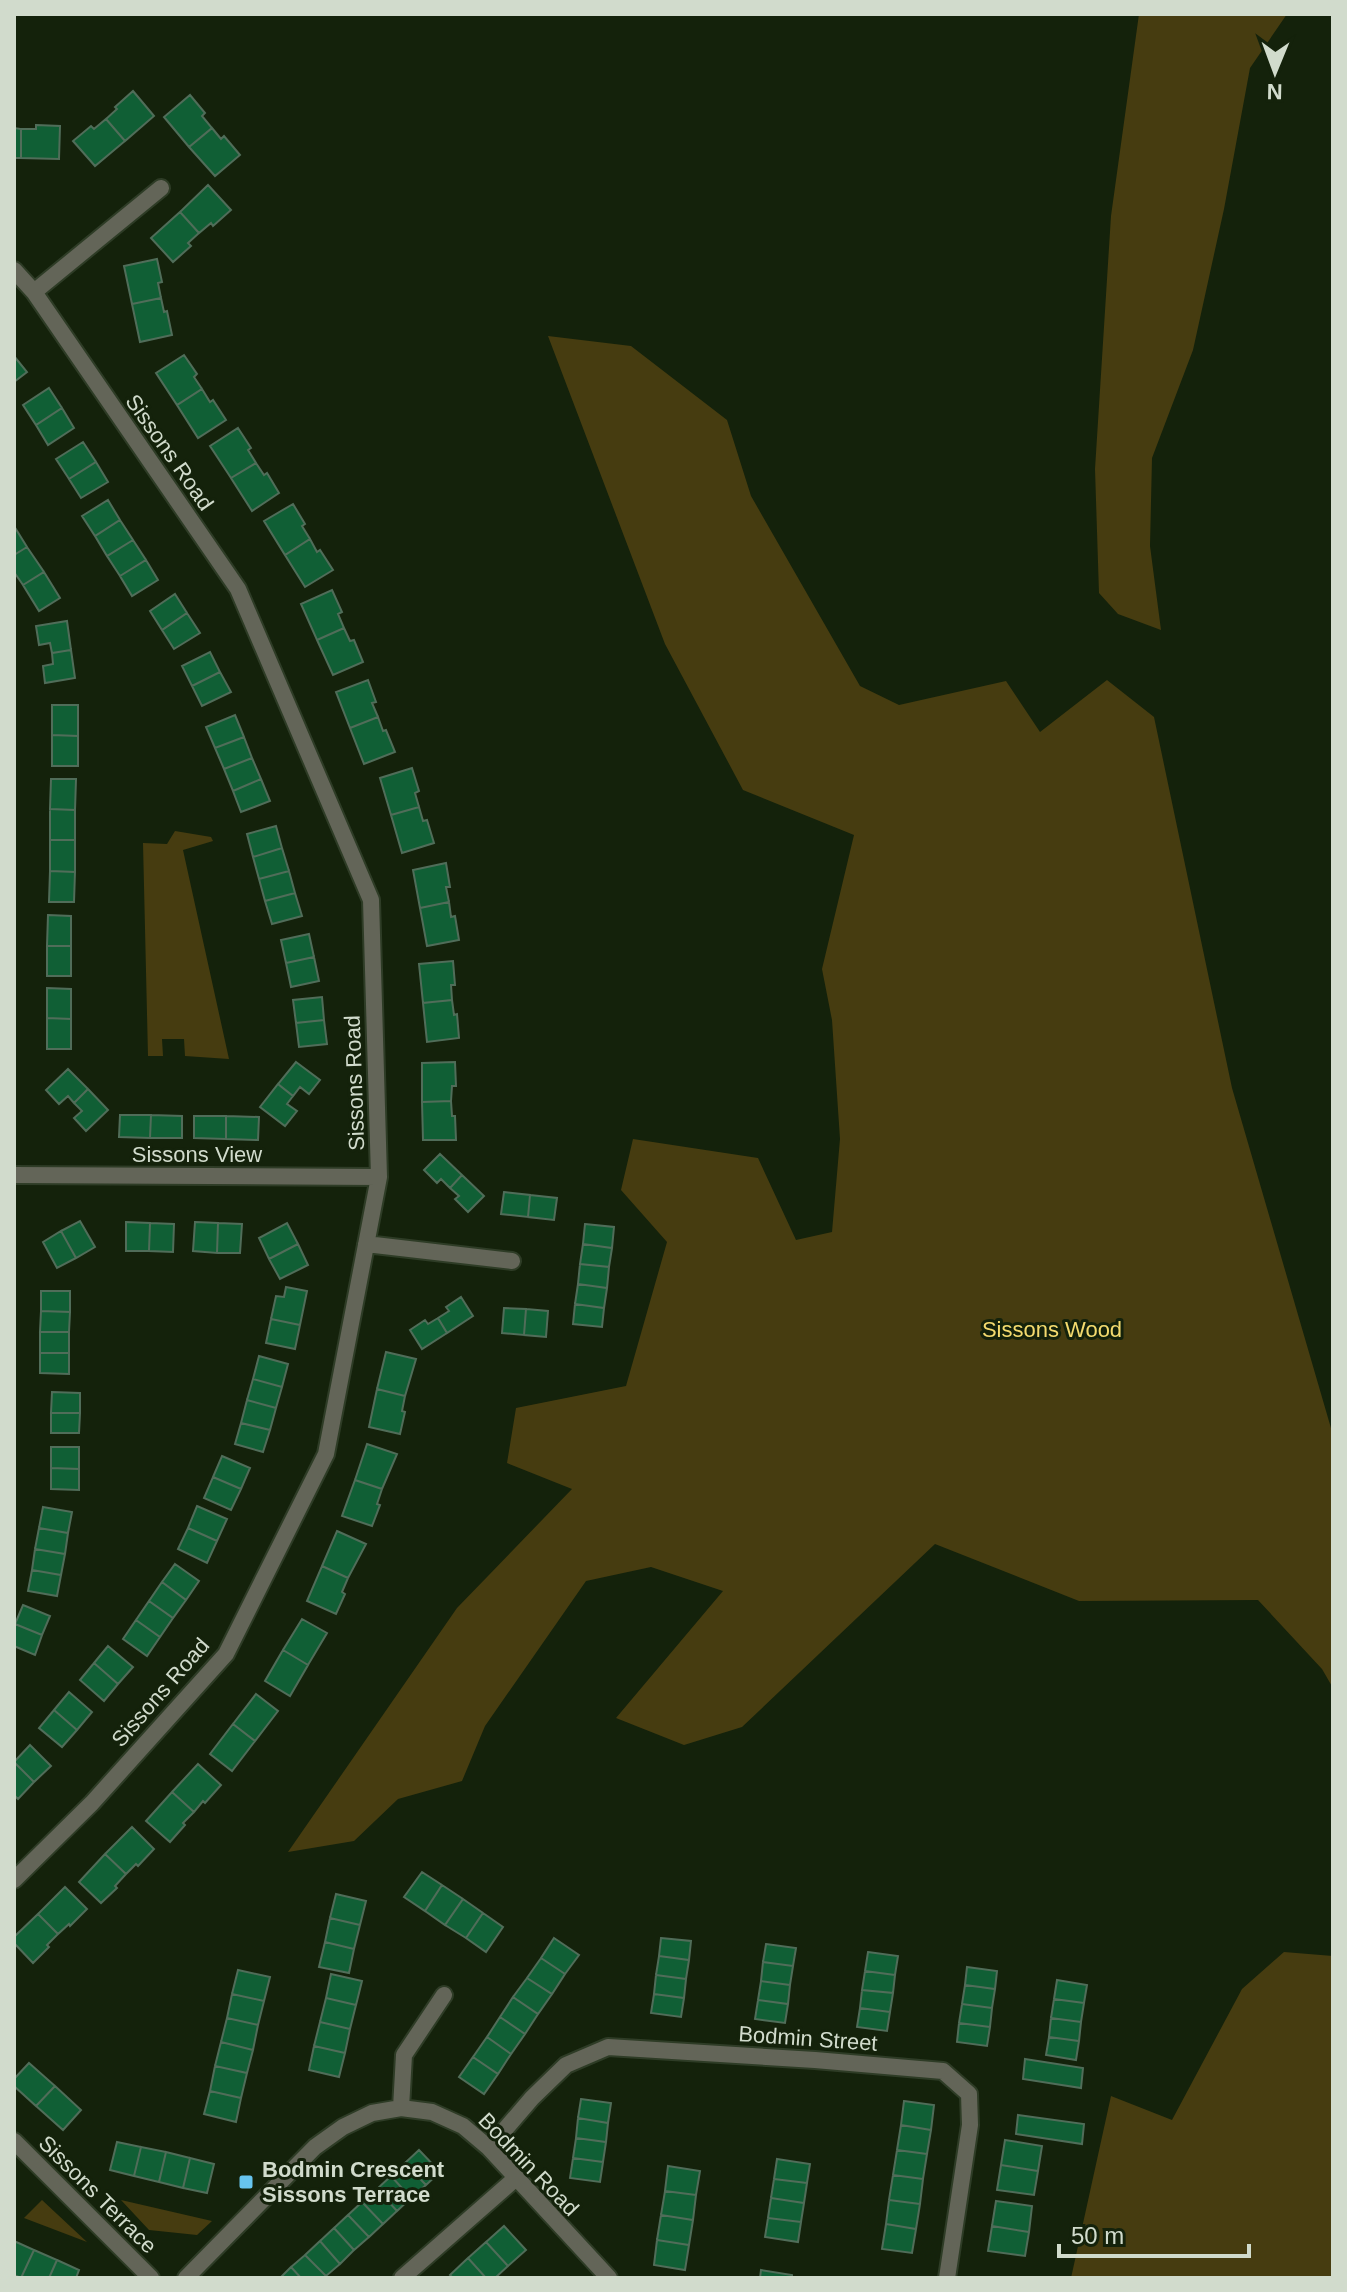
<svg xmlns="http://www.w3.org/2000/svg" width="1347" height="2292" viewBox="0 0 1347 2292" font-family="Arial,sans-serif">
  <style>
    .green { fill: #463c10 }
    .building { fill: #105f35; stroke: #506d59; stroke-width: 2 }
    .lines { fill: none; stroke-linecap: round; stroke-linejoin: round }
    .minor-casing { stroke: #2e3c26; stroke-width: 20 }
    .minor { stroke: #636558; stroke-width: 16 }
    .poi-dot { fill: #67c4ef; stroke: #14220b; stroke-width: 3 }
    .labels { text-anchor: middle; stroke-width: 6; stroke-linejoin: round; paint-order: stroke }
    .street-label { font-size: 22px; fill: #d1dbcc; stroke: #14220b }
    .park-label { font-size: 22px; fill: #f3da6e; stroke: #14220b }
    .poi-label { font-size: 22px; font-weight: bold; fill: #d1dbcc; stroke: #14220b; text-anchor: start }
  </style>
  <rect width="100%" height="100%" fill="#14220b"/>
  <path class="green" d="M1139 14H1287L1250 68 1224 209 1193 350 1152 458 1150 546 1161 630 1118 614 1099 593 1095 469 1111 216Z
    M548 336 631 346 727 420 751 496 860 686 899 705 1006 681 1040 732 1107 680 1154 717 1232 1088 1333 1435V1688L1322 1669 1258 1600 1079 1601 935 1544 742 1727 684 1745 616 1718 723 1591 651 1567 586 1581 485 1726 462 1781 398 1799 354 1841 288 1852 457 1608 572 1489 507 1463 516 1408 626 1386 667 1242 621 1190 633 1139 758 1158 796 1240 832 1232 840 1139 832 1020 822 969 854 835 743 790 665 644Z
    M175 831 211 837 213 841 183 850 229 1059 185 1056 184 1039H162L163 1056H148L143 843 167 844Z
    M1284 1952 1333 1956V2278H1071L1111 2096 1172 2120 1242 1989Z
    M42 2200 87 2242 24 2218Z
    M121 2200 212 2221 197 2235 149 2230Z"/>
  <path class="building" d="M133 91 154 116 125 141 106 119 117 109 115 107Z
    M190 95 205 113 202 116 212 128 189 147 164 117Z
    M106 119 125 141 95 166 73 141 91 126 94 129Z
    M36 125 60 126 59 159 21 158V129H36Z
    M14 128 21 129V158H14Z
    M212 128 221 139 224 136 240 155 215 176 189 147Z
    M208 185 231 210 213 226 211 223 199 233 180 212Z
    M180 212 199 233 188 243 191 246 173 262 151 238Z
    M157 259 162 282 158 283 161 298 132 304 124 266Z
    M161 298 164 312 167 311 172 335 140 342 132 304Z
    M184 355 197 374 194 377 202 389 177 405 156 373Z
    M14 356 27 372 14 382Z
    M49 388 62 408 36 425 23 405Z
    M202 389 210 402 213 400 226 420 198 438 177 405Z
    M62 408 74 428 48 445 36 425Z
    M238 428 251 448 248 450 256 463 231 478 210 446Z
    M83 442 96 462 69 479 56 459Z
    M96 462 108 482 81 498 69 479Z
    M256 463 264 475 267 473 279 493 252 511 231 478Z
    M108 500 120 520 95 536 82 516Z
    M293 504 305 524 302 526 310 539 285 555 264 521Z
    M120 520 133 540 107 556 95 536Z
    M14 526 27 547 14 555Z
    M310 539 317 552 320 550 333 570 305 587 285 555Z
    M133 540 146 560 120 576 107 556Z
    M27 547 44 572 23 585 14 572V555Z
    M146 560 158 580 132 596 120 576Z
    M44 572 60 598 39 611 23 585Z
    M332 590 342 612 338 614 344 628 317 640 301 604Z
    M175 594 187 613 162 630 150 611Z
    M187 613 200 633 174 649 162 630Z
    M67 621 71 650 52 653 50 643 39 645 36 626Z
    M344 628 350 641 354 640 363 662 333 675 317 640Z
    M71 650 75 678 45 683 43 666 53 664 52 653Z
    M210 652 220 672 192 686 182 666Z
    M220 672 231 692 202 706 192 686Z
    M368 680 376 702 372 703 378 717 350 728 336 692Z
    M52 705H78V736L52 735Z
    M235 715 244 737 215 748 206 727Z
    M378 717 383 731 386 730 395 752 364 764 350 728Z
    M52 735 78 736V766H52Z
    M244 737 252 758 224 769 215 748Z
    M252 758 261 779 233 791 224 769Z
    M412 768 419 791 415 793 419 807 391 815 380 778Z
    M51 779H76L75 810 50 809Z
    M261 779 270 801 241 812 233 791Z
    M419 807 423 821 427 820 434 843 402 853 391 815Z
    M50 809 75 810V840H50Z
    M276 826 282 848 253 857 247 834Z
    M50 840H75V872L50 871Z
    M282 848 289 871 259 879 253 857Z
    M446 863 450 887H446L449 902 420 908 413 870Z
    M50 871 75 872 74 902H49Z
    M289 871 295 893 265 901 259 879Z
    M295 893 302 916 272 924 265 901Z
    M449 902 451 917 455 916 459 940 427 946 420 908Z
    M48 915 71 916V946H47Z
    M309 934 314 957 286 963 281 940Z
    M47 946H71V976H47Z
    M314 957 319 981 291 987 286 963Z
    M453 961 455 985H451L452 1000 423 1003 419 964Z
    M47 988 71 989V1019L47 1018Z
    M322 997 324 1020 296 1023 293 1000Z
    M452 1000 454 1015 457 1014 459 1038 427 1042 423 1003Z
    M47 1018 71 1019V1049H47Z
    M324 1020 327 1044 299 1047 296 1023Z
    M296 1062 320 1080 309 1094 300 1087 293 1096 278 1084Z
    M455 1062 456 1086H452L451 1101 422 1102V1063Z
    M68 1069 88 1089 74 1103 68 1096 59 1104 46 1090Z
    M278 1084 293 1096 287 1104 297 1111 285 1126 260 1107Z
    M88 1089 108 1110 86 1131 74 1118 82 1111 74 1103Z
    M451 1101 452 1116H455L456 1140H423L422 1102Z
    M120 1115H151L150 1138 119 1137Z
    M151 1115 182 1116V1138H150Z
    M194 1116H226V1139L194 1138Z
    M226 1116 259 1117 258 1140 226 1139Z
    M440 1154 462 1175 450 1188 441 1179 437 1183 424 1170Z
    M462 1175 484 1196 468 1212 455 1199 459 1196 450 1188Z
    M504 1192 530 1195 528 1217 501 1214Z
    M530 1195 557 1198 554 1220 528 1217Z
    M80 1221 95 1247 76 1258 61 1231Z
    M126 1222 150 1223 149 1251H126Z
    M195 1222 218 1223 217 1253 193 1251Z
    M150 1223 174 1224 173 1252 149 1251Z
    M218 1223 242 1224 240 1253H217Z
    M287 1223 298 1244 269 1259 259 1238Z
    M585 1224 614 1227 612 1248 583 1244Z
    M61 1231 76 1258 57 1268 43 1242Z
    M298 1244 308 1265 280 1279 269 1259Z
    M583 1244 612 1248 609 1267 580 1264Z
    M580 1264 609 1267 607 1288 578 1284Z
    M578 1284 607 1288 604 1308 575 1304Z
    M286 1287 307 1291 300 1325 271 1319 276 1296 284 1297Z
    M41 1291H70V1312L41 1311Z
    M461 1297 473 1316 447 1333 438 1318 449 1311 446 1307Z
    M575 1304 604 1308 602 1327 573 1324Z
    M504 1308 526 1309 524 1335 502 1333Z
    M526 1309 548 1311 546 1337 524 1335Z
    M41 1311 70 1312 69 1332H40Z
    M438 1318 447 1333 422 1349 410 1330 425 1320 428 1324Z
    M271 1319 300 1325 295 1349 266 1343Z
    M40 1332H69V1353H40Z
    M386 1352 416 1359 405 1396 377 1389Z
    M40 1353H69V1374L40 1373Z
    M259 1356 288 1364 282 1387 253 1379Z
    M253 1379 282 1387 276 1408 247 1400Z
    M377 1389 405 1396 402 1411 405 1412 400 1434 369 1427Z
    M52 1392 80 1393V1413H51Z
    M247 1400 276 1408 270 1430 241 1423Z
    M51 1413H80L79 1433H51Z
    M241 1423 270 1430 263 1452 235 1444Z
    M367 1444 397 1454 382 1489 355 1480Z
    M51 1447H79V1469L51 1468Z
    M222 1456 250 1468 241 1489 213 1477Z
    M51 1468 79 1469V1490L51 1489Z
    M213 1477 241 1489 231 1510 204 1498Z
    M355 1480 382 1489 377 1504 380 1505 372 1526 342 1516Z
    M197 1506 227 1519 217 1541 188 1528Z
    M43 1507 72 1512 68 1533 39 1528Z
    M39 1528 68 1533 65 1554 35 1549Z
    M188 1528 217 1541 207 1563 178 1549Z
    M337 1531 366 1544 348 1578 322 1566Z
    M35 1549 65 1554 61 1575 32 1570Z
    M175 1564 199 1581 186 1600 162 1582Z
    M322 1566 348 1578 342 1592 345 1594 336 1614 307 1601Z
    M32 1570 61 1575 57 1596 28 1591Z
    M162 1582 186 1600 173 1618 149 1601Z
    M149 1601 173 1618 160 1637 136 1620Z
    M23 1605 50 1616 42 1635 15 1624Z
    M302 1619 327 1633 308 1665 283 1650Z
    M136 1620 160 1637 147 1656 123 1639Z
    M15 1624 42 1635 35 1655 14 1646Z
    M108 1646 133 1667 118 1684 94 1663Z
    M283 1650 308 1665 290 1696 265 1681Z
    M94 1663 118 1684 104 1701 80 1680Z
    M69 1692 92 1712 77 1730 54 1710Z
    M256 1694 278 1711 255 1741 233 1724Z
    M54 1710 77 1730 62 1747 39 1728Z
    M233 1724 255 1741 232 1771 210 1754Z
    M30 1745 51 1766 34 1782 14 1762Z
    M14 1762 34 1782 18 1799 14 1795Z
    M198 1764 221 1785 205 1803 203 1801 194 1812 172 1792Z
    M172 1792 194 1812 183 1823 185 1825 170 1842 146 1821Z
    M132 1827 154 1849 138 1866 136 1864 126 1874 105 1854Z
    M105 1854 126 1874 115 1886 117 1888 101 1903 79 1882Z
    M422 1872 442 1885 425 1911 404 1897Z
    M442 1885 463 1899 445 1925 425 1911Z
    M65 1887 87 1909 70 1926 69 1924 58 1934 38 1914Z
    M336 1894 366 1901 360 1925 330 1918Z
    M463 1899 483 1913 466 1938 445 1925Z
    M483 1913 503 1927 486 1952 466 1938Z
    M38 1914 58 1934 47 1945 49 1947 33 1963 14 1943V1937Z
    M330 1918 360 1925 354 1949 325 1942Z
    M554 1938 579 1955 565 1974 541 1958Z
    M661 1938 691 1941 689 1960 659 1956Z
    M325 1942 354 1949 349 1973 319 1967Z
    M766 1944 796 1948 793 1966 763 1962Z
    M868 1952 898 1956 895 1975 865 1971Z
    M659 1956 689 1960 686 1979 656 1975Z
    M541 1958 565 1974 552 1994 527 1978Z
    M763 1962 793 1966 790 1985 761 1981Z
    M967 1967 997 1971 995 1989 965 1985Z
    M238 1970 270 1977 264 2001 232 1994Z
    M865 1971 895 1975 893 1993 862 1990Z
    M331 1974 362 1981 356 2005 326 1998Z
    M656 1975 686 1979 684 1998 654 1994Z
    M527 1978 552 1994 538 2014 513 1997Z
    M1057 1980 1087 1985 1084 2003 1054 1999Z
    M761 1981 790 1985 788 2004 758 2000Z
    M965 1985 995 1989 992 2008 962 2004Z
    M862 1990 893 1993 890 2012 860 2008Z
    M232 1994 264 2001 258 2025 227 2018Z
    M654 1994 684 1998 681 2017 651 2013Z
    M513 1997 538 2014 525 2034 500 2017Z
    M326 1998 356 2005 350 2029 320 2022Z
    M1054 1999 1084 2003 1081 2022 1051 2018Z
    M758 2000 788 2004 785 2023 755 2019Z
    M962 2004 992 2008 990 2027 959 2023Z
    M860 2008 890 2012 887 2031 857 2027Z
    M500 2017 525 2034 511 2054 487 2037Z
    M227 2018 258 2025 253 2050 221 2042Z
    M1051 2018 1081 2022 1079 2041 1049 2037Z
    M320 2022 350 2029 345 2053 314 2046Z
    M959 2023 990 2027 987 2046 957 2042Z
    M487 2037 511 2054 498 2074 473 2057Z
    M1049 2037 1079 2041 1076 2060 1046 2055Z
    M221 2042 253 2050 247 2073 215 2066Z
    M314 2046 345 2053 339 2077 309 2070Z
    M473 2057 498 2074 484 2094 459 2077Z
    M1025 2059 1083 2068 1081 2088 1023 2079Z
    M29 2063 55 2086 36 2106 14 2086V2079Z
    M215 2066 247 2073 241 2098 210 2091Z
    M55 2086 81 2110 63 2130 36 2106Z
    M210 2091 241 2098 236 2122 204 2114Z
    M581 2099 611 2103 608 2123 578 2118Z
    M904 2101 934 2105 931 2130 901 2125Z
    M1018 2115 1084 2124 1082 2144 1016 2134Z
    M578 2118 608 2123 606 2142 576 2138Z
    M901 2125 931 2130 927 2154 897 2150Z
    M576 2138 606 2142 603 2162 573 2158Z
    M1005 2140 1042 2146 1038 2171 1001 2165Z
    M117 2142 141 2147 134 2176 110 2170Z
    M141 2147 166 2152 159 2182 134 2176Z
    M419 2150 440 2172 426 2185 405 2163Z
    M897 2150 927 2154 923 2179 893 2175Z
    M166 2152 190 2158 183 2188 159 2182Z
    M190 2158 214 2164 207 2193 183 2188Z
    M573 2158 603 2162 600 2182 570 2178Z
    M777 2159 810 2164 807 2183 774 2179Z
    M405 2163 426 2185 411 2198 391 2176Z
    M1001 2165 1038 2171 1034 2195 997 2190Z
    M668 2166 700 2171 696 2195 665 2191Z
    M893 2175 923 2179 920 2204 889 2200Z
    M391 2176 411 2198 397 2211 377 2189Z
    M774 2179 807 2183 804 2203 771 2198Z
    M377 2189 397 2211 383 2224 362 2202Z
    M665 2191 696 2195 693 2220 661 2215Z
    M771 2198 804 2203 801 2222 768 2218Z
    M889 2200 920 2204 916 2229 886 2224Z
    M996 2201 1032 2206 1029 2232 992 2226Z
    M362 2202 383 2224 369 2237 348 2215Z
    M348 2215 369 2237 354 2250 334 2228Z
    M661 2215 693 2220 689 2245 657 2240Z
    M768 2218 801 2222 798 2242 765 2237Z
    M886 2224 916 2229 912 2253 882 2249Z
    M504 2226 526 2250 508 2266 486 2242Z
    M992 2226 1029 2232 1025 2256 988 2251Z
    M334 2228 354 2250 340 2264 320 2241Z
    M657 2240 689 2245 685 2270 654 2265Z
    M14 2241 34 2250 21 2278 14 2275Z
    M320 2241 340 2264 326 2276 305 2255Z
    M486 2242 508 2266 495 2278H486L468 2258Z
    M34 2250 57 2260 49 2278H21Z
    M305 2255 326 2276 324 2278H301L291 2267Z
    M468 2258 486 2278H453L450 2275Z
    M57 2260 79 2270 76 2278H49Z
    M291 2267 301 2278H280Z
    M761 2270 792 2275V2278H760Z"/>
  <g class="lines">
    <defs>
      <path id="minor" d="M14 270 34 292 238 589 371 900 379 1177 326 1454 226 1654 92 1803 14 1880
        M34 292 161 188
        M14 1175 379 1177
        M366 1244 512 1261
        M401 2108 404 2055 444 1995
        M14 2141 151 2278
        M489 2148 532 2098 566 2065 608 2047 815 2060 943 2071 969 2094 970 2125 947 2278
        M186 2278 315 2147 343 2127 372 2113 401 2108 432 2112 463 2126 489 2148 609 2278
        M402 2278 516 2178"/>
    </defs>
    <use href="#minor" class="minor-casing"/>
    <use href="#minor" class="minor"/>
  </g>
  <rect class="poi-dot" x="238" y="2174" width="16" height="16" rx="4"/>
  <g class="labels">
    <g class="street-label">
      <text transform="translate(170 452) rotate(55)" y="8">Sissons Road</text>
      <text transform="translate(354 1083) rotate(-92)" y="8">Sissons Road</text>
      <text x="197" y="1162">Sissons View</text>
      <text transform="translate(160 1692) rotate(-49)" y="8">Sissons Road</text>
      <text transform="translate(808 2038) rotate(4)" y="8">Bodmin Street</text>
      <text transform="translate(529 2164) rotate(46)" y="8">Bodmin Road</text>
      <text transform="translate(98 2194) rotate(45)" y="8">Sissons Terrace</text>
    </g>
    <g class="park-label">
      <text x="1052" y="1337">Sissons Wood</text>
    </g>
    <g class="poi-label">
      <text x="262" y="2177">Bodmin Crescent<tspan x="262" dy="25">Sissons Terrace</tspan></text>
    </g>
  </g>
  <rect width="1347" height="2292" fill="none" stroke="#d1dbcc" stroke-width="32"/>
  <g transform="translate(1275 72) rotate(181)" stroke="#14220b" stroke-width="6" paint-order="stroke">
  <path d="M0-6L14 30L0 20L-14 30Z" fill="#d1dbcc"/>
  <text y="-12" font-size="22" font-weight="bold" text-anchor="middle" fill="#d1dbcc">N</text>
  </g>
  <path d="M1059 2244v12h190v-12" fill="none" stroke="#d1dbcc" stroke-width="4"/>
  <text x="1071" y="2244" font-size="24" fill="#d1dbcc" stroke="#14220b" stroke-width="6" paint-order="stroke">50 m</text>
</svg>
